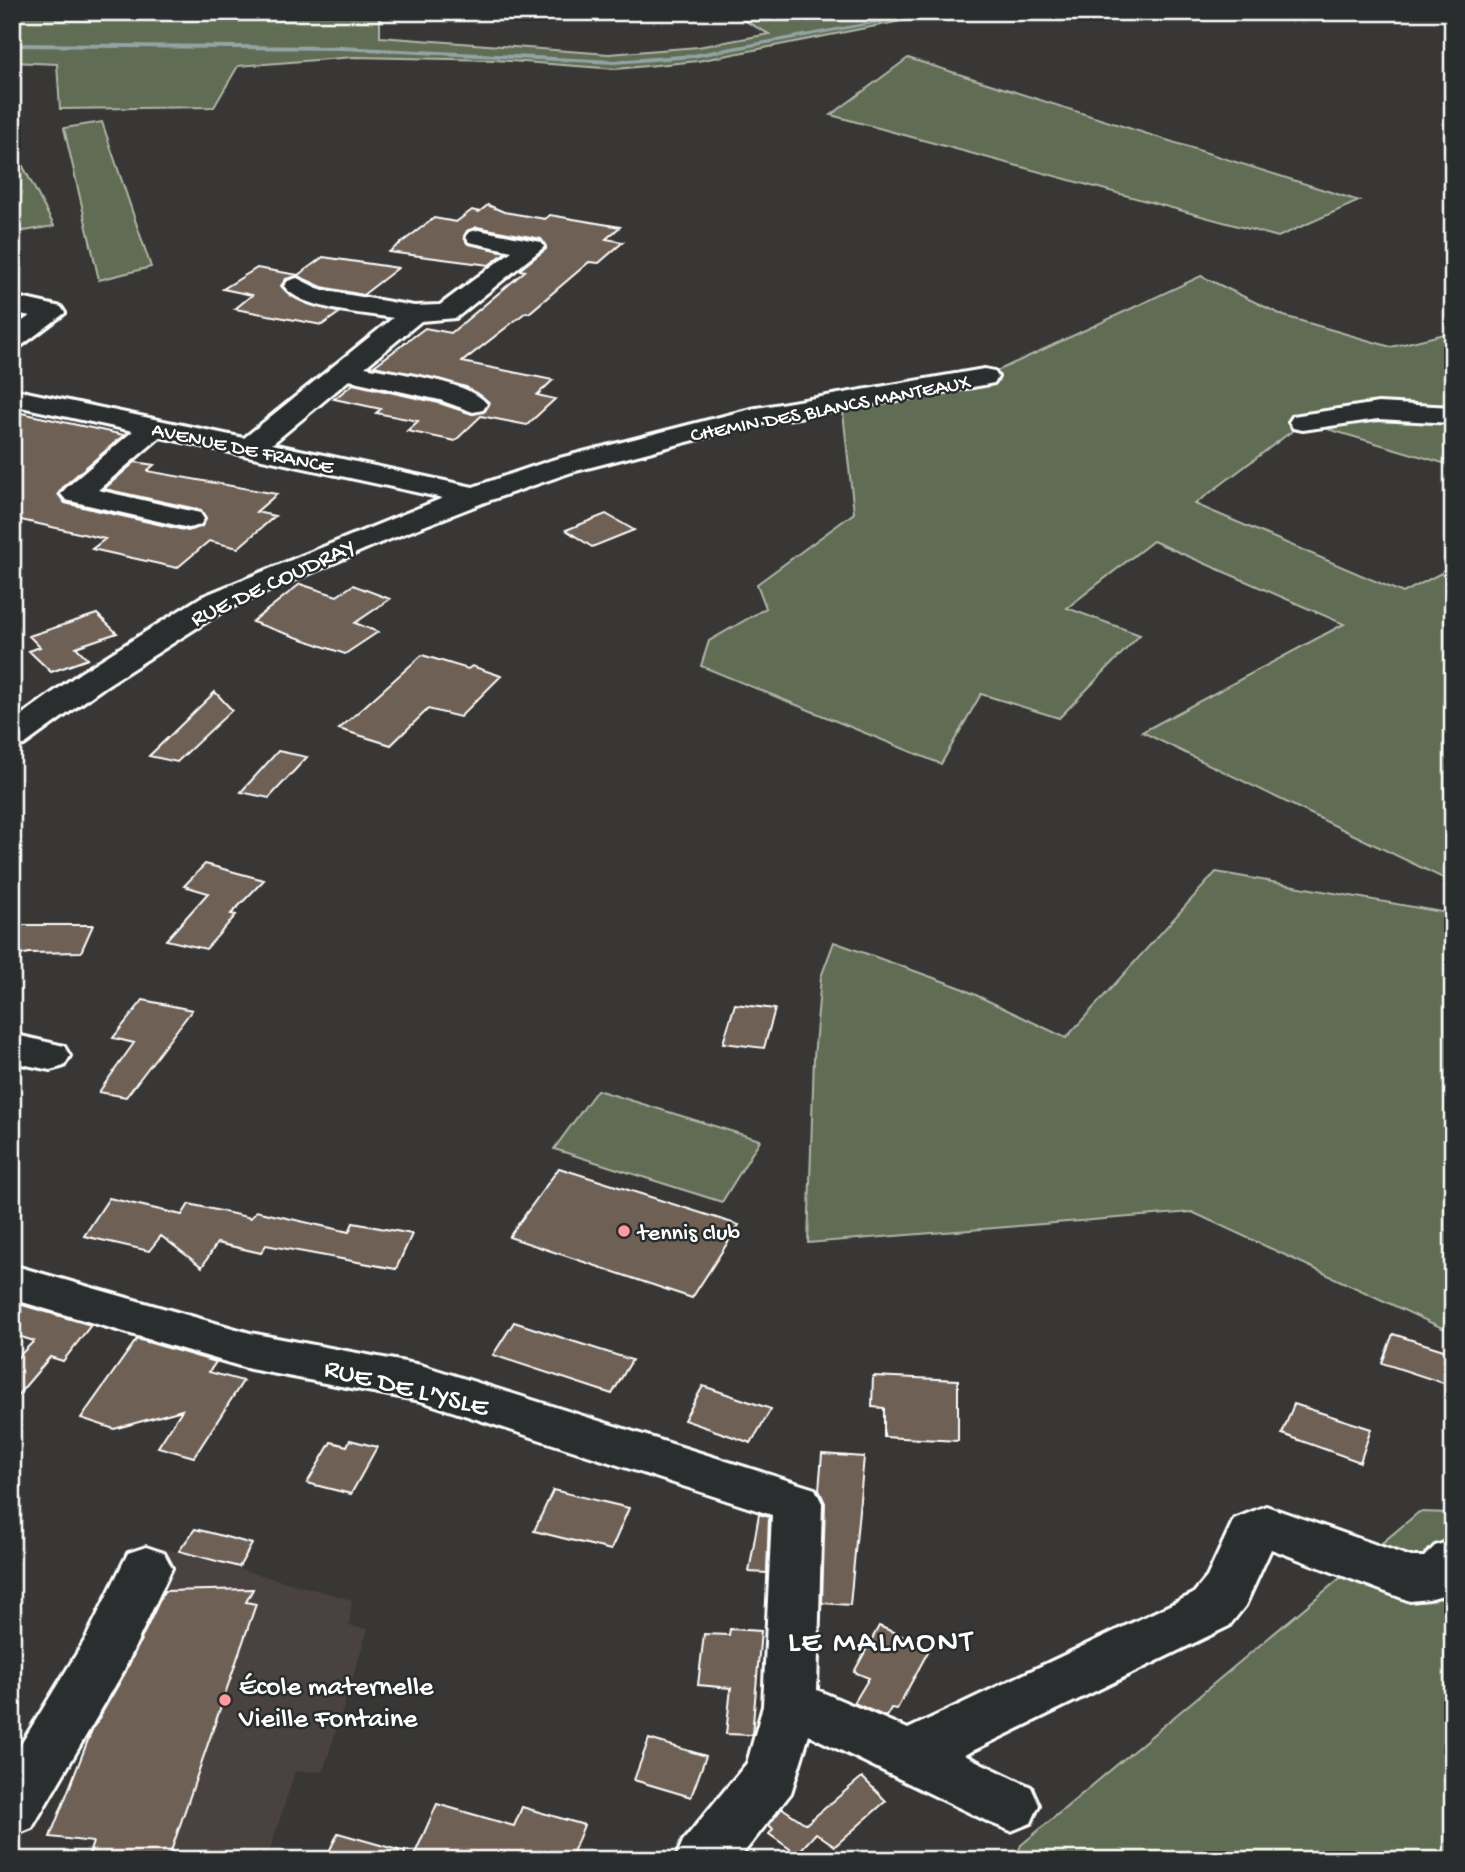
<svg xmlns="http://www.w3.org/2000/svg" width="1465" height="1872" viewBox="0 0 1465 1872" font-family="'Gochi Hand',sans-serif">
  <style>
    .built { fill: #48433f }
    .green { fill: #616c53; stroke: #b0b6a9; stroke-width: 2 }
    .lines { fill: none; stroke-linecap: round; stroke-linejoin: round }
    .stream { fill: #92a4a6; fill-rule: evenodd }
    .building { fill: #6e6054; stroke: #fff; stroke-width: 2 }
    .minor-casing { stroke: #fff; stroke-width: 6 }
    .minor { fill: #2a2d2e; fill-rule: evenodd }
    .poi-dot { fill: #ff9aa2; stroke: #2a2d2e; stroke-width: 2.5 }
    .labels { text-anchor: middle; stroke-width: 5; stroke-linejoin: round; paint-order: stroke }
    .far-street-label { font-size: 21px; fill: #fff; stroke: #2a2d2e }
    .street-label { font-size: 24px; fill: #fff; stroke: #2a2d2e }
    .poi-label { font-size: 24px; fill: #fff; stroke: #2a2d2e; text-anchor: start }
    .near-street-label { font-size: 28px; fill: #fff; stroke: #2a2d2e }
    .near-poi-label { font-size: 28px; fill: #fff; stroke: #2a2d2e; text-anchor: start }
    .near-neighbourhood-label { font-size: 32px; letter-spacing: 2px; fill: #fff; stroke: #2a2d2e }
  </style>
  <rect width="100%" height="100%" fill="#383736"/>
  <filter id="ink" filterUnits="userSpaceOnUse"><feTurbulence type="fractalNoise" baseFrequency=".0143" numOctaves="2"/><feDisplacementMap in="SourceGraphic" scale="14" xChannelSelector="R" yChannelSelector="G"/><feConvolveMatrix kernelMatrix="1 2 1 2 8 2 1 2 1" color-interpolation-filters="sRGB"/></filter>
  <g filter="url(#ink)">
    <path class="built" d="M162 1548 352 1600 349 1626 368 1629 323 1772 295 1771 267 1860H87L92 1842 50 1837Z"/>
    <path class="green" d="M12 12H380V37L609 54 698 47 769 34 729 12H947L698 61 616 69 495 60 354 57 238 66 214 107 60 109 57 64 12 62Z
      M908 58 1359 201 1278 237 831 115Z
      M102 122 151 267 99 280 64 128Z
      M12 145 54 226 12 233Z
      M1201 276 1284 316 1391 347 1453 332V466L1304 422 1195 504 1403 593 1453 567V883L1142 732 1344 624 1153 541 1067 608 1140 635 1059 718 981 694 941 764 701 666 709 641 766 608 757 584 854 513 842 403 984 377Z
      M1216 872 1453 914V1333L1192 1212 808 1243 814 1057 821 977 834 942 959 987 1066 1038Z
      M597 1090 760 1140 722 1202 554 1149Z
      M1419 1512 1453 1513V1860H1015L1021 1845Z"/>
    <g class="lines">
      <path class="stream" d="M925 12H937L693 58 614 64 341 50 12 47V43L341 46 614 60 693 54Z"/>
    </g>
    <path class="building" d="M488 205 504 212 545 219 550 215 620 227 606 239 623 242 599 263 589 262 529 313 526 312 462 362 553 380 537 395 555 399 527 425 481 416 455 441 407 431 418 421 376 413 381 409 334 399 353 384 439 403 472 414 485 411 489 402 466 387 374 366 425 328 451 333 525 271 519 270 546 249 541 239 477 227 467 231 464 236 467 243 506 252 489 265 389 252 434 218 456 222 472 210 479 212Z
      M323 257 398 268 363 295 322 287 298 276 286 279 281 286 291 296 339 313 322 325 235 309 252 295 223 289 257 268 298 275Z
      M12 411 124 435 64 486 58 494 65 503 188 531 202 526 206 518 201 510 104 489 135 462 154 465 147 471 277 494 256 512 275 516 238 548 209 541 177 568 92 549 105 539 12 518Z
      M606 514 634 530 592 547 566 530Z
      M300 584 337 596 353 585 390 599 355 623 378 632 345 654 252 622Z
      M97 614 117 633 76 647 88 659 51 672 29 651 40 647 29 636Z
      M422 655 468 669 472 666 501 676 460 717 428 709 391 745 339 729Z
      M215 692 232 710 177 762 149 756Z
      M278 751 307 757 269 798 241 792Z
      M205 864 264 880 231 914 236 915 206 949 166 940 208 893 184 886Z
      M12 925H93L81 952 29 953 12 957Z
      M143 1000 192 1010 126 1097 99 1092 134 1043 113 1038Z
      M735 1004 775 1009 764 1048 723 1043Z
      M559 1168 739 1225 692 1298 509 1237Z
      M109 1198 182 1215 189 1204 251 1218 256 1211 349 1232 353 1223 412 1234 396 1269 266 1245 261 1253 217 1243 202 1267 161 1236 149 1251 84 1236Z
      M12 1302 91 1325 63 1361 50 1357 12 1402V1363L34 1341 12 1334Z
      M514 1322 572 1341 632 1360 612 1394 493 1355Z
      M1393 1334 1453 1353 1449 1385 1382 1363Z
      M137 1339 216 1362 209 1372 243 1381 194 1457 158 1447 182 1410 114 1429 81 1418Z
      M873 1376 958 1380V1441L884 1437V1408L872 1407Z
      M703 1386 771 1409 751 1443 684 1420Z
      M1294 1404 1371 1429 1360 1462 1282 1434Z
      M350 1440 377 1447 351 1494 307 1483 331 1442 347 1446Z
      M822 1454 864 1457 850 1605 822 1603 825 1503 819 1490Z
      M553 1490 629 1508 611 1550 534 1531Z
      M759 1514 769 1517 767 1573 749 1572Z
      M195 1529 215 1534 252 1544 239 1567 179 1551Z
      M253 1589 246 1602 256 1604 168 1860H87L93 1842 50 1837 92 1730 125 1673 164 1591Z
      M879 1626 930 1648 897 1709 891 1708 886 1717 854 1703 869 1678 854 1672Z
      M730 1629 761 1631 752 1735 726 1734 731 1688 698 1685 704 1634 729 1635Z
      M649 1739 706 1756 691 1797 634 1780Z
      M862 1777 886 1801 835 1846 816 1833 797 1854 769 1834 773 1829 769 1825 782 1808 806 1824Z
      M437 1804 514 1826 522 1807 584 1825 570 1860H412Z
      M338 1833 405 1852 404 1860H325Z"/>
    <g class="lines">
      <defs>
        <path id="minor" d="M478 230 541 242 544 247 456 318 421 321 365 367C393 373 471 381 487 404L483 410 473 412 440 400 349 380 272 444 473 487 552 460 751 409 984 369 994 371 998 377 994 383 984 385 752 425 572 472 485 502 370 547 223 611 104 687 24 745 12 748V722L80 673 201 597 443 498 160 437 98 490 200 513 204 519 200 525 189 528 66 500 61 494 66 488 133 431 12 405V389L244 438 393 318C365 313 301 310 284 286L288 281 297 278 321 290 414 306 440 305 512 251 469 242 466 237 469 232Z
          M12 296 61 307 65 313 21 346 12 348V328L30 316 12 312Z
          M1378 403 1453 407V423L1378 419 1303 430 1293 428 1289 422 1293 416Z
          M12 1034 64 1046 70 1056 64 1066 50 1070 12 1062Z
          M12 1265 250 1333 421 1365 815 1489 822 1503 817 1690 908 1729 1193 1594 1207 1577 1234 1519 1266 1506 1411 1557H1424L1435 1546 1453 1540V1592L1429 1599 1410 1601 1271 1549 1245 1606 1229 1626 964 1755 1031 1787 1039 1805 1031 1823 1011 1831 991 1823 809 1735 791 1793 738 1860H675L683 1841 747 1763 763 1706 772 1515 421 1401 250 1369 12 1299Z
          M146 1547 164 1553 172 1568 123 1672 32 1828 12 1836V1759L85 1640 128 1553Z"/>
      </defs>
      <use href="#minor" class="minor-casing"/>
      <use href="#minor" class="minor"/>
    </g>
  </g>
  <g class="poi-dot">
    <circle cx="624" cy="1231" r="7"/>
    <circle cx="225" cy="1700" r="7"/>
  </g>
  <g class="labels">
    <g class="far-street-label">
      <text transform="translate(830 407) rotate(-11)" y="7">CHEMIN DES BLANCS MANTEAUX</text>
      <text transform="translate(243 447) rotate(12)" y="7">AVENUE DE FRANCE</text>
    </g>
    <g class="street-label">
      <text transform="translate(272 581) rotate(-25)" y="8">RUE DE COUDRAY</text>
    </g>
    <g class="poi-label">
      <text x="638" y="1239">tennis club</text>
    </g>
    <g class="near-street-label">
      <text transform="translate(407 1385) rotate(14)" y="10">RUE DE L'YSLE</text>
    </g>
    <g class="near-poi-label">
      <text x="239" y="1694">École maternelle<tspan x="239" dy="32">Vieille Fontaine</tspan></text>
    </g>
    <g class="near-neighbourhood-label">
      <text x="881" y="1650">LE MALMONT</text>
    </g>
  </g>
  <rect width="1465" height="1872" fill="none" stroke="#2a2d2e" stroke-width="42"/>
  <rect x="21" y="21" width="1423" height="1830" fill="none" stroke="#fff" stroke-width="2.5" filter="url(#ink)"/>
</svg>
